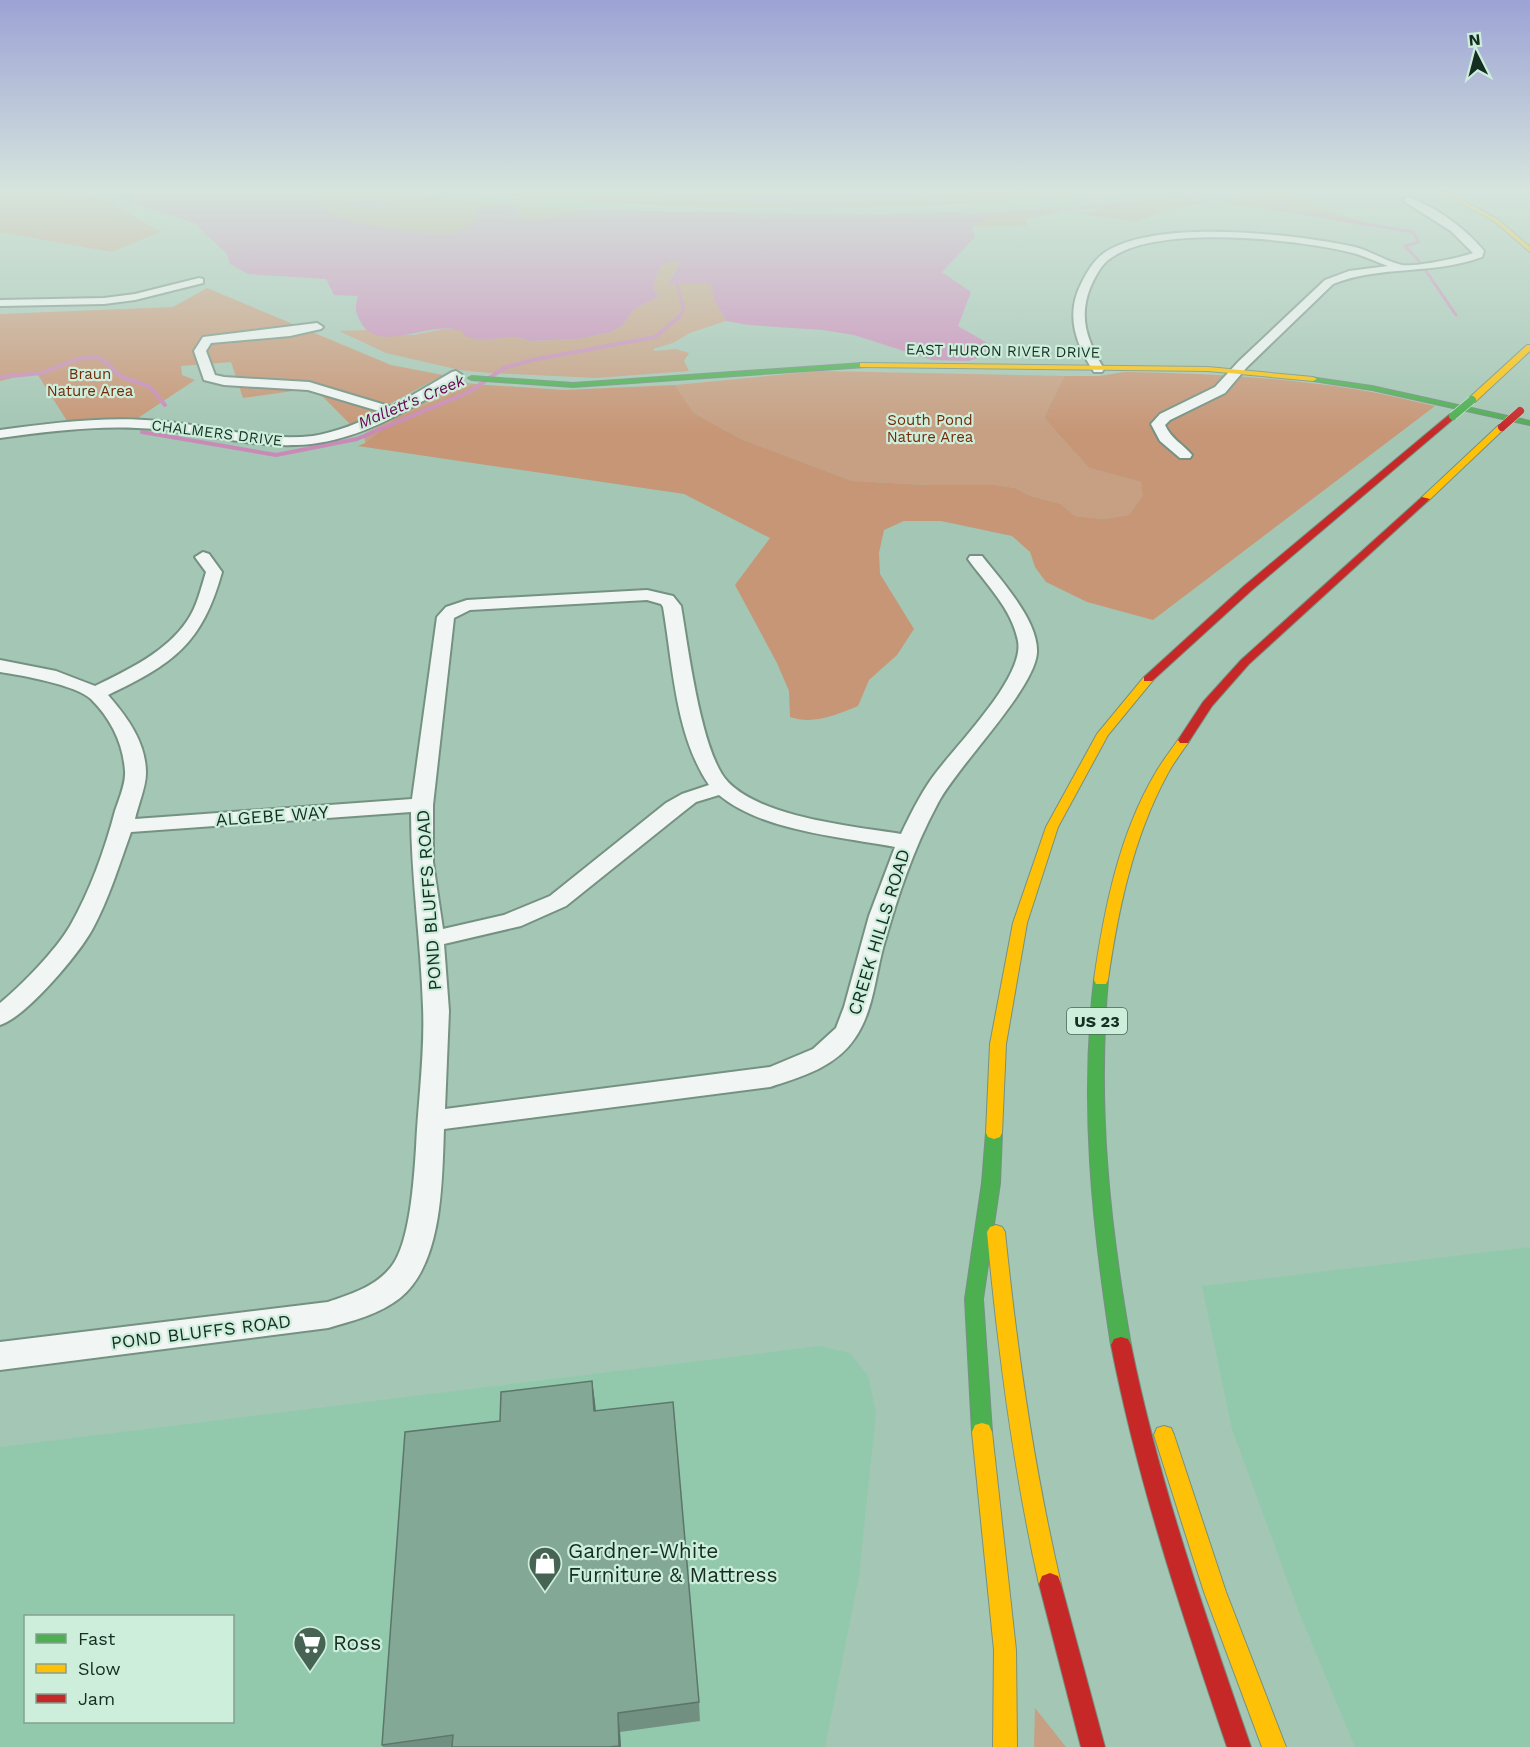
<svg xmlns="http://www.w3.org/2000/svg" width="1530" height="1747" viewBox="0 0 1530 1747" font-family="'Work Sans',sans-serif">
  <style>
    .built { fill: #92c9ac; fill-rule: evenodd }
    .green { fill: #c79f82; fill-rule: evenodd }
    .forest { fill: #c79676 }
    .water { fill: #ca8ab8 }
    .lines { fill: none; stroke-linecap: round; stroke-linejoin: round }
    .stream-far1 { stroke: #ca8ab8; stroke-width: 3 }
    .stream { stroke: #ca8ab8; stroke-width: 4 }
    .street-casing { stroke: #759182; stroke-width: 4 }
    .fast-casing { stroke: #759182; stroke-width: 2 }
    .slow-casing { stroke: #759182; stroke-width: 2 }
    .jam-casing { stroke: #759182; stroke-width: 2 }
    .street { fill: #f1f6f4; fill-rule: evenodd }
    .fast { fill: #4caf50; fill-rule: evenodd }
    .slow { fill: #ffc107; fill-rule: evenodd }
    .jam { fill: #c62828; fill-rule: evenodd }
    .rail { stroke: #b5bfba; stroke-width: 2; stroke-dasharray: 5 3; stroke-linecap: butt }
    .fast-bridge-casing { stroke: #d6e5dd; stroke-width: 9; stroke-linecap: butt }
    .jam-bridge-casing { stroke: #d6e5dd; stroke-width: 9; stroke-linecap: butt }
    .fast-bridge { stroke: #4caf50; stroke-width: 8 }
    .jam-bridge { stroke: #c62828; stroke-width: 8 }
    .wall { fill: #729081 }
    .shaded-wall { fill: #5c7669 }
    .building { fill: #84a896; stroke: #5c7669; stroke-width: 1.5 }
    .labels { text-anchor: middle; stroke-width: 4.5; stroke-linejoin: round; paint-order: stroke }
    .far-street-label { font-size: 15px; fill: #142e21; stroke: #ceeedc }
    .far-park-label { font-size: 15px; fill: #742a09; stroke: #ceeedc }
    .far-water-label { font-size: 16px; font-style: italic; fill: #690453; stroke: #ceeedc }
    .shield { fill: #ceeedc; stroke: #4c6859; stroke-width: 1.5 }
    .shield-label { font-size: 16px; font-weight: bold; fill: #142e21 }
    .street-label { font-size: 18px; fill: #142e21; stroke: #ceeedc }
    .near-poi-label { font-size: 21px; fill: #142e21; stroke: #ceeedc; text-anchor: start }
  </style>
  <rect width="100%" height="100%" fill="#a4c6b4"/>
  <path class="built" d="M1530 1247V1747H1355L1299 1612 1232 1429 1202 1286Z
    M820 1346 850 1353 868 1376 876 1412 859 1576 825 1747H0V1447ZM26 1616H232V1722H26Z"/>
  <path class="green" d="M0 189H76V193L104 199 161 232 111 252 0 232Z
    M320 189H371L487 203 586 210 530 220 476 208 473 222C466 226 460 231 452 233 437 236 367 225 350 221 335 217 325 208 316 197ZM370 197 385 207 344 205 337 201 344 198Z
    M439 189 527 192 556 189H642L647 192 691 202 830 206 964 197 1096 194 1144 189H1174C930 210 683 218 439 189Z
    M1276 189 1327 211 1370 224 1420 232 1364 226 1308 214 1223 203 1258 194 1246 190Z
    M1177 200 1207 202 1163 211 1136 222 1084 214 1109 206Z
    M1061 208 1058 212 1027 219 1026 226 972 227 980 224 970 213Z
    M669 262H682L672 275 710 283 714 299 726 321 690 333 673 343 653 349 655 351 676 349 689 353 684 361 689 371 596 378 490 373 460 370 386 353 339 331 367 330 373 334 413 335 444 329H458L479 340 517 337 530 341 578 339 611 332 623 325 634 309 659 297 653 288 660 267Z
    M820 371 1064 376 1044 418 1089 468 1141 482 1144 496 1129 515 1103 519 1075 516 1061 504 1031 496 1015 488 995 485H929L852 481 741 439 694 413 675 385Z
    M462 382 474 384 397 417 365 443 364 434Z
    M1035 1708 1066 1747H1034Z"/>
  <path class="forest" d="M207 288 391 365 443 375 351 425 314 388 243 398 231 362 181 366 182 375 195 380 135 420 69 424 36 372 0 381V314L173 307Z
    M1124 372C1201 373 1278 377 1354 389 1381 393 1408 400 1435 406L1153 620 1087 602 1046 582 1035 567 1030 552 1012 536 941 521H904L884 530 879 553 880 574 914 629 897 655 869 680 858 706C836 715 813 725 790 717L789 691 777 663 735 585 770 538 684 494 358 446 365 443 397 417 474 384 564 390 675 385 694 413 741 439 852 481 929 485H995L1015 488 1031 496 1061 504 1075 516 1103 519 1129 515 1143 496 1141 482 1089 468 1044 418 1064 376H1099Z"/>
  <path class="water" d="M100 189H320L316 197C325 208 335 217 350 221 367 225 437 236 452 233 460 231 466 226 473 222L476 208 508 206 517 208 518 218 530 220 586 210 876 214 953 212 984 214 983 222 972 227 975 237 942 272 971 292 958 326 1003 352 996 358 982 357 968 361 932 360 854 335 823 330 749 325 726 321 714 299 710 283H668L681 262H669L660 267 653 288 659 297 634 309 623 325 611 332 578 339 530 341 517 337 479 340 464 336 463 332C434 317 376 359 359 319 355 310 355 306 358 296L334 295 326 279 248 274 230 264 227 254 194 223 136 205 133 201Z
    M642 189H1144L1096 194 964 197 830 206 691 202 665 198Z
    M370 197 383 199 392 205C376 210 351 209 337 201L344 198Z"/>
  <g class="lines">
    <path class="stream-far1" d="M1240 189 1282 204 1283 206H1268L1276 209 1413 232 1419 242 1405 246 1419 261
      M984 216 1193 198 1198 194 1234 189
      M1424 268 1456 315
      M677 285 684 309 679 318"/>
    <path class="stream" d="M0 377 42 373 78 359 92 357 102 359 120 376 150 387 165 405
      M142 432 276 455 357 439 469 392 504 368 532 360 655 337 679 317"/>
    <defs>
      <path id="street" d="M1408 197C1435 206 1466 229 1484 251L1482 257C1434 275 1380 265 1333 284L1247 367 1225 393 1170 420 1165 425C1171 439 1183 444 1192 455L1190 458H1180L1160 441 1151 424 1160 414 1215 387 1239 361 1325 280 1349 271 1388 266C1376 262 1365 256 1353 253 1299 239 1158 224 1111 258 1101 264 1095 277 1090 288 1078 319 1088 342 1104 369L1102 372H1094C1075 343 1065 314 1082 282 1087 272 1094 260 1104 253 1155 218 1296 234 1355 247 1371 251 1387 262 1402 265 1416 267 1459 258 1473 253L1451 231 1405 202 1403 200Z
        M199 278 203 279V283L135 300 104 304 0 306V300L104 298 135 294Z
        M317 323 323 327 321 329 290 336 211 343 206 351 215 375 224 377 309 382 392 407 452 372 456 371 462 375C451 388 428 398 412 407 377 427 338 444 296 445 243 447 190 429 137 428 91 426 45 432 0 438V430C53 423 106 416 159 421 210 425 262 442 313 436 337 432 359 423 382 412L308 390 224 385 204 380 203 377 194 351 203 337Z
        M203 552 209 554 222 572C202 644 173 664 108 695 127 717 146 742 146 773 146 787 138 805 135 819L412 799 437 617 446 607 467 600 647 590 673 596 681 606C688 646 701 754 728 782 763 818 852 826 901 834 910 815 920 795 932 778 954 747 1025 678 1018 641 1012 609 986 584 968 559L970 556H982C1000 579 1039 621 1037 653 1034 690 958 765 938 803 913 849 897 898 883 948 875 978 873 1012 855 1038 836 1067 801 1077 770 1087L444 1129C442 1181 443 1263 400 1298 380 1314 352 1321 328 1328L0 1370V1342L328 1302C351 1294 375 1287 391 1267 410 1244 414 1178 416 1148 418 1102 425 1054 423 1007 421 942 411 877 411 812L131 832C119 865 109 899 92 930 78 955 26 1017 0 1025V1003C22 985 56 950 70 926 90 891 105 849 115 811 119 799 126 783 125 771 123 743 111 719 91 699 76 685 21 675 0 672V660L56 671 95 686C128 670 166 652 187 621 197 607 201 588 206 572L195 557ZM647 600 661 604 663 607C673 665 675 735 709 785L682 794 666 803 550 896 504 915 443 929 433 862V805L454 618 470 610ZM719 795C762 831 841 837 895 847L869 916 844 1007 836 1028 813 1049 770 1067 445 1109 449 1011 444 944 521 926 566 906 682 813 696 802Z"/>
      <path id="fast" d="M863 363H866V367L573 387 472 380 468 378 472 376 573 383Z
        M1310 377 1372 386 1530 421V425L1372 390 1313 381 1309 379Z
        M1101 975 1106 976 1108 980C1097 1105 1109 1222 1131 1345L1128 1351 1121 1353 1114 1351 1111 1345C1092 1222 1080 1105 1094 980L1096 976Z
        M994 1127 1000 1129 1002 1133 1000 1183 983 1299 992 1432 989 1439 982 1441 975 1439 972 1432 965 1299 982 1183 986 1133 988 1129Z"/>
      <path id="slow" d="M1436 189H1442L1499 220 1530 247V252L1495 222Z
        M1527 345H1530V351L1475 402H1469V398Z
        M863 363 1208 367 1313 377 1317 379 1313 381 1208 371 860 367V363Z
        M1499 425 1506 427 1428 501H1422V497Z
        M1148 676 1154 679 1108 735 1058 827 1027 923 1006 1044 1002 1133 1000 1137 994 1139 988 1137 986 1133 990 1044 1013 923 1046 827 1097 734 1144 677Z
        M1184 736 1190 740C1182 752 1173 763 1167 775 1133 838 1118 910 1108 980L1106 984H1096L1094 980C1104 910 1119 834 1156 772 1163 760 1172 749 1180 737Z
        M996 1225 1002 1227 1005 1232C1017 1351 1034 1468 1061 1584L1058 1592 1050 1595 1042 1592 1039 1584C1013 1468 998 1351 987 1232L990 1227Z
        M982 1423 989 1425 992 1432 1016 1650 1017 1747H993L994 1650 972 1432 975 1425Z
        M1164 1426 1171 1428 1174 1435 1226 1592 1286 1747H1262L1204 1592 1154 1435 1157 1428Z"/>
      <path id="jam" d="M1450 414 1457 416 1252 590 1152 681H1144V677L1244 586Z
        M1422 497 1430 499 1249 664 1212 706 1188 743H1180L1178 740 1203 702 1241 660Z
        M1121 1337 1128 1339 1131 1345C1159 1483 1205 1614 1251 1747H1227C1182 1614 1138 1483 1111 1345L1114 1339Z
        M1050 1573 1058 1576 1061 1584 1105 1747H1081L1039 1584 1042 1576Z"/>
    </defs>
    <use href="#street" class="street-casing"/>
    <use href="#fast" class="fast-casing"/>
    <use href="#slow" class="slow-casing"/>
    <use href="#jam" class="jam-casing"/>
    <use href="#street" class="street"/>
    <use href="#fast" class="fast"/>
    <use href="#slow" class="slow"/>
    <use href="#jam" class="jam"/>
    <path class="rail" d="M410 189C542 201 675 209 808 210 942 210 1076 201 1210 189"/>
    <defs>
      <path id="fast-bridge" d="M1453 416 1472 400"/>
      <path id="jam-bridge" d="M1502 427 1520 411"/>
    </defs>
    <use href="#fast-bridge" class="fast-bridge-casing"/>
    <use href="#jam-bridge" class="jam-bridge-casing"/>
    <use href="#fast-bridge" class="fast-bridge"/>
    <use href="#jam-bridge" class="jam-bridge"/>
  </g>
  <path class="wall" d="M592 1381 596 1411 699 1702 700 1721 620 1732 621 1747H383L382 1745 500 1421Z"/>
  <path class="shaded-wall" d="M592 1381 595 1402 597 1432 594 1411Z
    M618 1713 620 1732 621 1747H619Z"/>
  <path class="building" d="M592 1381 594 1411 673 1402 699 1702 618 1713 619 1746 609 1747H452L453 1735 382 1745 405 1432 500 1421 501 1392Z"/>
  <linearGradient id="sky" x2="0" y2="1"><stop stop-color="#9ca3d5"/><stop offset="0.44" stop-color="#d6e5dd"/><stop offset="1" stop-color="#d6e5dd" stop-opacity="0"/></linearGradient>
  <rect width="1530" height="433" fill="url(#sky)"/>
  <defs>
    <symbol id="shop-pin" viewBox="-11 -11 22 30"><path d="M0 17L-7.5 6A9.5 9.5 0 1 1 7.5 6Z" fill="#466354" stroke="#ceeedc"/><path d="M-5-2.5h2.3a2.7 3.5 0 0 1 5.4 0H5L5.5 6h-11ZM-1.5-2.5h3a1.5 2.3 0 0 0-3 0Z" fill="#fff"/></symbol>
    <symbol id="supermarket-pin" viewBox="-11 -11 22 30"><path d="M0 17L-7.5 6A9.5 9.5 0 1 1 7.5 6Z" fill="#466354" stroke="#ceeedc"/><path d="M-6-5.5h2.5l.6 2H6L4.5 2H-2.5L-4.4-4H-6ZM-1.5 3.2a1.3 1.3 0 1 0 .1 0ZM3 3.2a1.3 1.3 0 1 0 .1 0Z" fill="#fff"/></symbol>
  </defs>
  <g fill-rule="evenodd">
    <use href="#shop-pin" x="526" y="1544" width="38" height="52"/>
    <use href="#supermarket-pin" x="291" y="1624" width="38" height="52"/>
  </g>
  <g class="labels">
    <g class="far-street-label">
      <text transform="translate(1003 351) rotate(1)" y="5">EAST HURON RIVER DRIVE</text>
      <text transform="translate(217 433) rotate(7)" y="5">CHALMERS DRIVE</text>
    </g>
    <g class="far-park-label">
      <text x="90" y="379">Braun<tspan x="90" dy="17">Nature Area</tspan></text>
      <text x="930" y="425">South Pond<tspan x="930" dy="17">Nature Area</tspan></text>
    </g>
    <g class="far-water-label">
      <text transform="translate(411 401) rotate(-23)" y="6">Mallett's Creek</text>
    </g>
    <rect class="shield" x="1067" y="1008" width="60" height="26" rx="4.5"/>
    <g class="shield-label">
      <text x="1097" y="1027">US 23</text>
    </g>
    <g class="street-label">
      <text transform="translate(272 816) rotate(-4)" y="6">ALGEBE WAY</text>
      <text transform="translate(429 900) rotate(-94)" y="6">POND BLUFFS ROAD</text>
      <text transform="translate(879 932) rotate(-73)" y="6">CREEK HILLS ROAD</text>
      <text transform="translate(201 1332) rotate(-7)" y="6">POND BLUFFS ROAD</text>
    </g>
    <g class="near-poi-label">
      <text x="568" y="1558">Gardner-White<tspan x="568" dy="24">Furniture &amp; Mattress</tspan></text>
      <text x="333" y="1650">Ross</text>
    </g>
  </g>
  <rect x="24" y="1615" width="210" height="108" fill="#ceeedc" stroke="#84a191" stroke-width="1.5"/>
  <rect x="36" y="1634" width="30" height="9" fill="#4caf50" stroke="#84a191" stroke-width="1.5"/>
  <text x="78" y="1645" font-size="18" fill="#142e21">Fast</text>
  <rect x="36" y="1664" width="30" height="9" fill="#ffc107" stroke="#84a191" stroke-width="1.5"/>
  <text x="78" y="1675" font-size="18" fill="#142e21">Slow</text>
  <rect x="36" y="1694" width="30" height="9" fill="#c62828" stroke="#84a191" stroke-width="1.5"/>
  <text x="78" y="1705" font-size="18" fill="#142e21">Jam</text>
  <g transform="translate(1476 54) rotate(354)" stroke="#ceeedc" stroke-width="4.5" paint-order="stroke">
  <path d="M0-4.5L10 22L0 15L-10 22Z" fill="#142e21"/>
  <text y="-9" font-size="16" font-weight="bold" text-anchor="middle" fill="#142e21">N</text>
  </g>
</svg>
